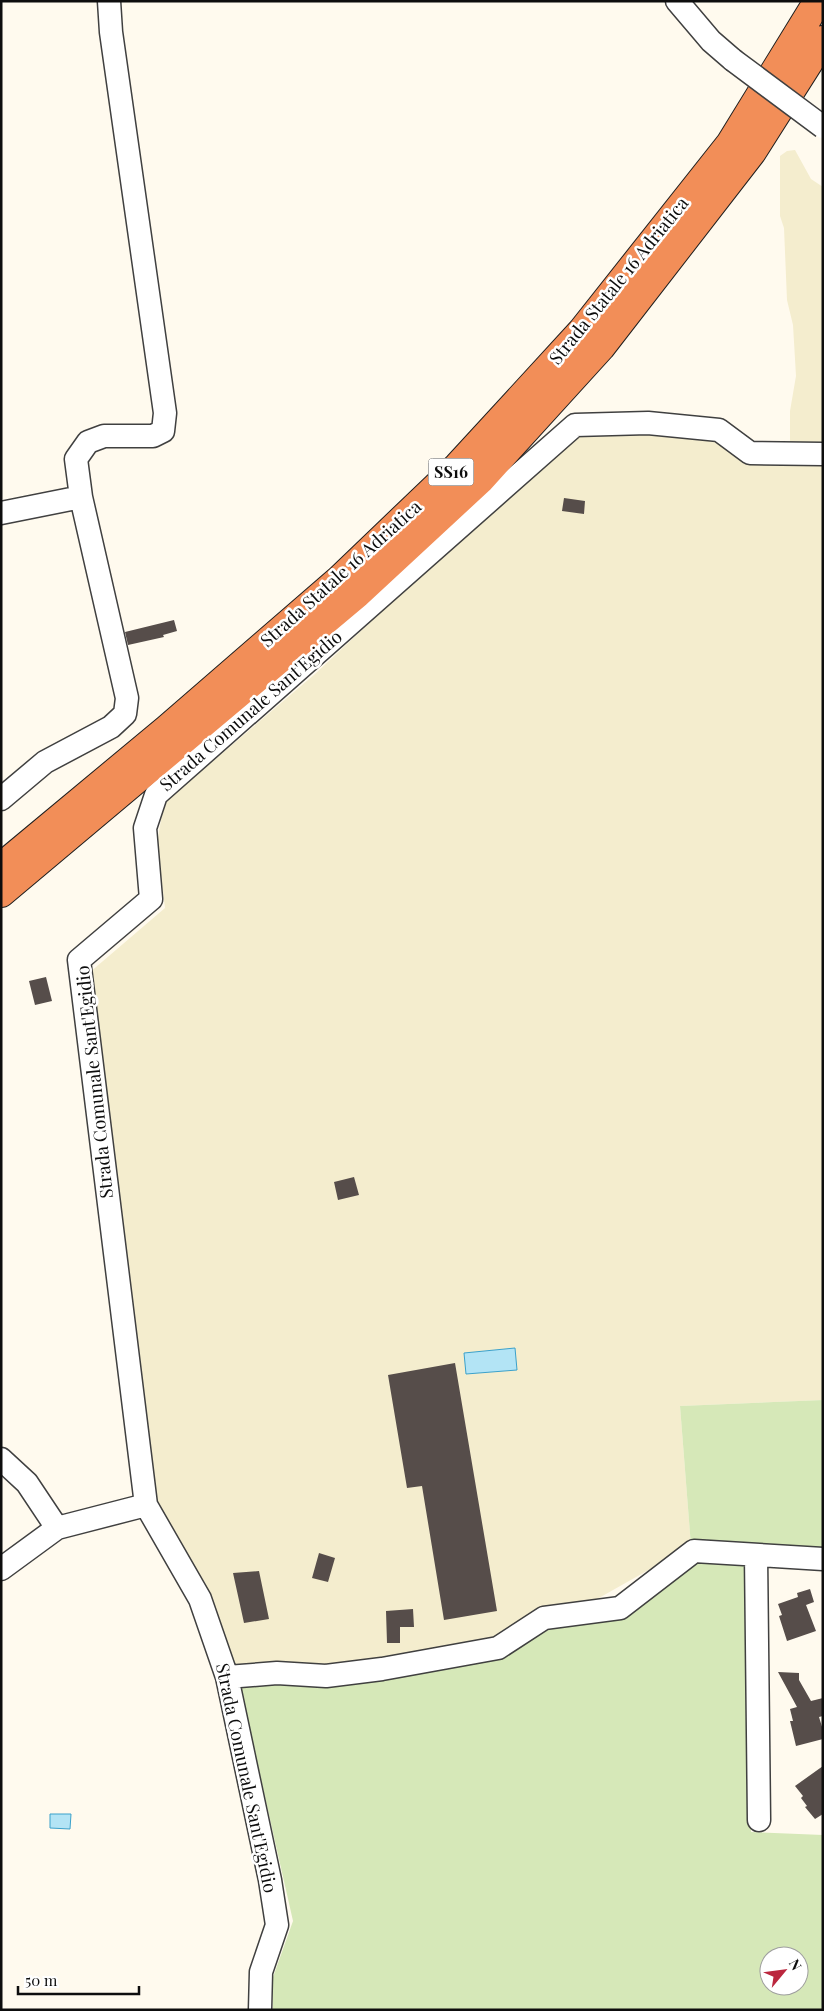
<svg xmlns="http://www.w3.org/2000/svg" width="824" height="2011" viewBox="0 0 824 2011" font-family="'Playfair Display',serif">
  <style>
    .farmland { fill: #f4edce }
    .green { fill: #d6e8b8; fill-rule: evenodd }
    .water { fill: #b3e4f5; stroke: #3ba1cb }
    .building { fill: #564d4a }
    .lines { fill: none; stroke-linecap: round; stroke-linejoin: round }
    .minor-casing { stroke: #404040; stroke-width: 25 }
    .highway-casing { stroke: #1e1e1e; stroke-width: 30 }
    .minor { stroke: #fff; stroke-width: 22 }
    .highway { stroke: #f28e58; stroke-width: 28 }
    .minor-bridge-casing { stroke: #404040; stroke-width: 25; stroke-linecap: butt }
    .minor-bridge { stroke: #fff; stroke-width: 22 }
    .labels { text-anchor: middle; stroke-width: 5; stroke-linejoin: round; paint-order: stroke }
    .shield { fill: #fff; stroke: #565656; stroke-width: 1 }
    .shield-label { font-size: 16px; font-weight: bold; fill: #0d0d0d }
    .street-label { font-size: 18px; fill: #0d0d0d; stroke: #fff }
  </style>
  <rect width="100%" height="100%" fill="#fffaee"/>
  <path class="farmland" d="M795 150 811 179 823 187V449L790 448V411L796 376 793 325 787 300 784 228 780 216V156L787 151Z
    M646 427 823 461V1400L680 1406 691 1546 590 1603 489 1641 337 1667 231 1668 205 1582 185 1565 152 1516 89 973 165 908 157 843 164 803 315 674 575 430Z"/>
  <path class="green" d="M823 1400V1549L691 1546 680 1406Z
    M699 1559 749 1561 751 1832 823 1835V2010H273L272 1980 293 1921 239 1682 324 1684 548 1626 626 1615ZM769 1956H799V1986H769Z"/>
  <path class="water" d="M515 1348 517 1370 466 1374 464 1353Z
    M50 1814H71L70 1829 50 1828Z"/>
  <path class="building" d="M564 498 585 501 584 514 562 511Z
    M174 620 177 631 163 635 164 637 128 645 125 632Z
    M46 977 52 1001 35 1005 29 981Z
    M354 1177 359 1195 338 1200 334 1182Z
    M455 1363 497 1611 444 1620 422 1486 407 1488 388 1375Z
    M319 1553 335 1558 328 1582 312 1578Z
    M259 1571 269 1619 244 1623 233 1573Z
    M810 1589 814 1602 806 1605 816 1631 787 1641 779 1616 782 1615 778 1604 798 1597 797 1593Z
    M413 1609 414 1627H400V1643H387L386 1611Z
    M778 1672 799 1673V1680L811 1701 823 1698V1716L819 1717 823 1730V1739L796 1746 790 1721H793L790 1709 797 1707Z
    M823 1766V1814L815 1819 805 1807 807 1806 801 1798 803 1796 795 1786Z"/>
  <g class="lines">
    <defs>
      <path id="minor" d="M677 1 711 41 733 60
        M1 513 81 497
        M1 799 45 762 111 727 125 714 127 698 81 497 76 459 88 442 104 436H153L163 431 165 413 111 32 109 1
        M1 1459 27 1483 57 1528 146 1505
        M756 1555 759 1820
        M1 1569 57 1528
        M227 1677 277 1673 326 1676 382 1669 498 1648 544 1618 620 1608 694 1551 823 1559
        M260 2010 261 1972 277 1925 270 1880 227 1677 200 1599 146 1505 79 960 151 899 145 828 156 795 575 425 648 423 719 430 750 453 823 454"/>
      <path id="highway" d="M1 867 167 729 340 579 458 466 582 331 730 144 818 1
        M1 893 357 594 480 480 601 347 752 152 823 40"/>
    </defs>
    <use href="#minor" class="minor-casing"/>
    <use href="#highway" class="highway-casing"/>
    <use href="#minor" class="minor"/>
    <use href="#highway" class="highway"/>
    <defs>
      <path id="minor-bridge" d="M733 60 823 127"/>
    </defs>
    <use href="#minor-bridge" class="minor-bridge-casing"/>
    <use href="#minor-bridge" class="minor-bridge"/>
  </g>
  <g class="labels">
    <rect class="shield" x="428.5" y="458.5" width="45" height="27" rx="4"/>
    <g class="shield-label">
      <text x="451" y="478">SS16</text>
    </g>
    <g class="street-label">
      <text transform="translate(619 281) rotate(-51)" y="6">Strada Statale 16 Adriatica</text>
      <text transform="translate(341 574) rotate(-42)" y="6">Strada Statale 16 Adriatica</text>
      <text transform="translate(251 711) rotate(-41)" y="6">Strada Comunale Sant'Egidio</text>
      <text transform="translate(95 1082) rotate(-96)" y="6">Strada Comunale Sant'Egidio</text>
      <text transform="translate(246 1778) rotate(78)" y="6">Strada Comunale Sant'Egidio</text>
    </g>
  </g>
  <rect width="824" height="2011" fill="none" stroke="#0d0d0d" stroke-width="5"/>
  <g transform="translate(784 1971) rotate(61)"><circle r="24" fill="#ffffff" stroke="#9e9e9e"/>
  <path d="M0-4L9 19L0 12L-9 19Z" fill="#bb273e"/>
  <text y="-8" font-size="14" font-weight="bold" text-anchor="middle" fill="#0d0d0d">N</text>
  </g>
  <path d="M18 1986v8h121v-8" fill="none" stroke="#0d0d0d" stroke-width="2.5"/>
  <text x="25" y="1986" font-size="15" fill="#0d0d0d" stroke="#ffffff" stroke-width="4" paint-order="stroke">50 m</text>
</svg>
